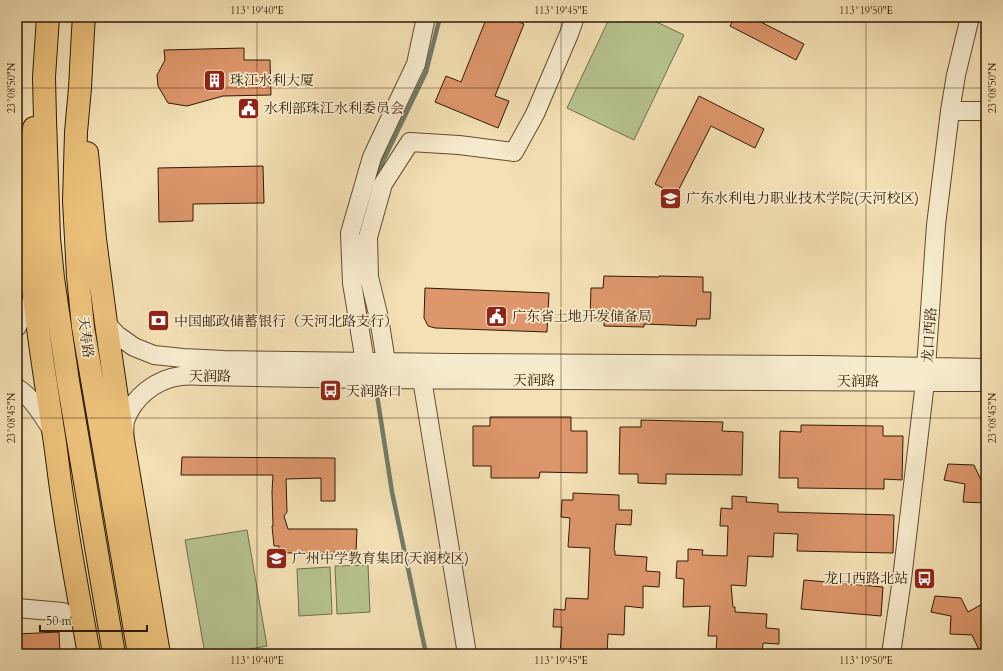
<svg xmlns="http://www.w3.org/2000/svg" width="1003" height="671" viewBox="0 0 1003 671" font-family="Cardo,'Noto Serif SC',serif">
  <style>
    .green { fill: #b6c390; stroke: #736e4a }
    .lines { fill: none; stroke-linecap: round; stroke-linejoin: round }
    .stream { stroke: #717c68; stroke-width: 4.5 }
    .building { fill: #de966c; stroke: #301a04 }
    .minor-casing { stroke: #614c30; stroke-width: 20 }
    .highway-casing { stroke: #301a04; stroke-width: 24 }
    .minor { stroke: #f7ebce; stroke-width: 18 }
    .highway { stroke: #eac07a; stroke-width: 22 }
    .ticks { fill: none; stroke: #301a04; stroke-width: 1; stroke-opacity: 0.45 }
    .labels { text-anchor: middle; stroke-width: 3.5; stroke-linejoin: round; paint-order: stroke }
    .poi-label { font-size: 14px; fill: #301a04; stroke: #f7ebce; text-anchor: start }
    .street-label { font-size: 14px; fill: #301a04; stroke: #f7ebce }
    .neatline { fill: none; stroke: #301a04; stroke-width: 1.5 }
    .ticks-label { font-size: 10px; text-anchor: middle; fill: #301a04 }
  </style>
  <rect width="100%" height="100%" fill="#f3e0b4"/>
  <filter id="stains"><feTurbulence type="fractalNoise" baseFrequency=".005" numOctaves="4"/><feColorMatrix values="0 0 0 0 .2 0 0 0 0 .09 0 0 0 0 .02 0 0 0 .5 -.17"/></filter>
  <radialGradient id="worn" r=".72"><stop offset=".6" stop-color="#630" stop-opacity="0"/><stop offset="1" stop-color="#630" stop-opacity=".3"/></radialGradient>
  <path class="green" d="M610 17H646L684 35 634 140 567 108Z
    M247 530 267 646 223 654H205L185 540Z
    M368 565 370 612 337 614 335 566Z
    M330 567 332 614 299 616 297 569Z"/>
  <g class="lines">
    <path class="stream" d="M377 179 383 161 426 72 440 17
      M375 382 392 492 426 654"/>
  </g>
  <path class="building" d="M487 17H506L524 24 495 96 509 101 498 128 435 102 446 76 461 82Z
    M735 17H751L804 44 796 60 730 26Z
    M244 48V60H270L271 95 223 96 187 106 168 103 158 86 157 75 165 60 164 50Z
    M699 96 764 129 755 148 711 126 676 195 655 184Z
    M263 166 264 203 193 204V221L159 222 158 168Z
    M604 276 659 277V276L703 277V292H711L710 319H697L696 326 644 324V327L604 326V318H590L591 288H603Z
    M425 288 549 293 547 332 435 328 428 326 424 318Z
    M490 417H571V431H587V473L540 472 539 478H491V466H473V426H490Z
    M641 420 723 422 722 431 743 432 742 475 666 474V484L638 483V474H619L620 427H641Z
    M801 425 883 426V436H903L902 480 884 479V489L798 488V478H779L780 431 801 432Z
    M182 457 335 458V501H321V478L286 479 287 512 284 516 288 529H357L356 552 286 553 279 551V546H274L272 526H273L272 492 273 475H181Z
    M948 464 974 465 981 480 986 477V503L963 502 965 484 944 480Z
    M573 493 619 495V510H632L631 525 616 524 614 550 615 551V555L647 557 646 571 660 572 659 587 643 586V608L625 606 624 635 608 634 607 654H560L562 627H553L554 609 565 610 566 598 588 599 590 548 568 547 570 518 561 517 562 500H573Z
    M732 496 747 497 746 502 778 504V512L894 515 893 553 797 551 798 534 774 533 773 557 748 556 746 586 731 585 733 607H735V612L767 614 766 628 779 629V644L763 643 762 654H716L717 636H708L710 606 683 607 684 579 676 578 677 561H688V549L703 550 702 555 727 556 728 526H720L721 508 732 509Z
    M804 580 883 587 881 616 801 609Z
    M935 596 961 598 968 612 986 602V654H981L972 635 950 634 951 616 931 612Z
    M59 632 60 654H17V634Z"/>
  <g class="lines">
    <defs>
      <path id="minor" d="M950 111H986
        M106 323 117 335 134 347 154 355 183 358 224 360 455 363 821 365 986 368
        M17 327 21 317 33 300 32 290
        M365 362 352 283 350 233 372 157 416 64 426 17
        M386 362 379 318 369 277 368 237 383 184 410 142 459 145 514 152 535 114 569 34 575 17
        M422 379 467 654
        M17 388C33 398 42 415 52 430
        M124 434C125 430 124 425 125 421 133 397 156 379 181 376 189 375 198 376 206 376L367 379 986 382
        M17 608 63 612
        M891 654 902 579 925 382 936 225 950 111 956 75 970 17"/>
      <path id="highway" d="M48 17 44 77 45 119 49 238 53 278 68 381 114 654
        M84 17 83 31 80 88 76 132 74 201 78 276 83 327 139 654
        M34 128C19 229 38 331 53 430 57 454 59 478 63 502 70 553 80 603 89 654
        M87 153 95 239 106 323 124 446 159 654"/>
    </defs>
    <use href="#minor" class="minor-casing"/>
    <use href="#highway" class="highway-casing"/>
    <use href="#minor" class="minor"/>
    <use href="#highway" class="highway"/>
  </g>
  <path class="ticks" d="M257 17V654M561 17V654M866 17V654M17 88H986M17 418H986"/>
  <defs>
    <symbol id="building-square" viewBox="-11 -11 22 22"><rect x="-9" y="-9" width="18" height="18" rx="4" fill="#8f2418" stroke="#f7ebce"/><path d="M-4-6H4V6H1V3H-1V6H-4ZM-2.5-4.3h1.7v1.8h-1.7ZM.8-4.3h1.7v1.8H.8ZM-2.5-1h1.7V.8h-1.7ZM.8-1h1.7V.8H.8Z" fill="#fff"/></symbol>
    <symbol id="civic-square" viewBox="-11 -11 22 22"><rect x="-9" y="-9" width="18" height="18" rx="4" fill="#8f2418" stroke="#f7ebce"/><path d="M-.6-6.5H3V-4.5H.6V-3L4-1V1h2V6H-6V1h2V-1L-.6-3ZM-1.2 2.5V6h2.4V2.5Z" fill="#fff"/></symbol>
    <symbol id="university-square" viewBox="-11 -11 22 22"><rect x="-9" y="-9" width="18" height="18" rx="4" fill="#8f2418" stroke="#f7ebce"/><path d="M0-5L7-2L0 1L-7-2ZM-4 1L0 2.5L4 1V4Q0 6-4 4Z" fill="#fff"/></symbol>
    <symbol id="bank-square" viewBox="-11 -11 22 22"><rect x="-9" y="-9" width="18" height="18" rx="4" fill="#8f2418" stroke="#f7ebce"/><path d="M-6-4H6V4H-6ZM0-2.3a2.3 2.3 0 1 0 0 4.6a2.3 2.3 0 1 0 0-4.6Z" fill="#fff"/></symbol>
    <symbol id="bus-square" viewBox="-11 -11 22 22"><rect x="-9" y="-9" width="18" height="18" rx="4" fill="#8f2418" stroke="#f7ebce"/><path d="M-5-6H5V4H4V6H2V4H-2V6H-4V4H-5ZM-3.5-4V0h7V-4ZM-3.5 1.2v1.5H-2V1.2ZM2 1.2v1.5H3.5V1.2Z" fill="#fff"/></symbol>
    <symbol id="school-square" viewBox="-11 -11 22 22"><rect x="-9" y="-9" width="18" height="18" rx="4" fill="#8f2418" stroke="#f7ebce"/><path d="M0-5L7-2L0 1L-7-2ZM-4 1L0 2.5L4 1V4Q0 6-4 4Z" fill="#fff"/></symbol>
  </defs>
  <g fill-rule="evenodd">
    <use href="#building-square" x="202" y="68" width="25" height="25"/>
    <use href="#civic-square" x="236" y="96" width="25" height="25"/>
    <use href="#university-square" x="658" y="186" width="25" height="25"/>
    <use href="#civic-square" x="484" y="304" width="25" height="25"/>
    <use href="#bank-square" x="146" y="308" width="25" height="25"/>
    <use href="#bus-square" x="318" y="378" width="25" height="25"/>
    <use href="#school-square" x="264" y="546" width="25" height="25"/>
    <use href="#bus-square" x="912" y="566" width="25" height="25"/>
  </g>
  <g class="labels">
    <g class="poi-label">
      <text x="230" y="85">珠江水利大厦</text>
      <text x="264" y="113">水利部珠江水利委员会</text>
      <text x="686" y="203">广东水利电力职业技术学院(天河校区)</text>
      <text x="512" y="321">广东省土地开发储备局</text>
      <text x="174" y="326">中国邮政储蓄银行（天河北路支行）</text>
      <text x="346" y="396">天润路口</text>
      <text x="292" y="563">广州中学教育集团(天润校区)</text>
      <text x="908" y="583" text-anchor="end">龙口西路北站</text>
    </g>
    <g class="street-label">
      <text transform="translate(929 335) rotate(-86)" y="5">龙口西路</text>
      <text transform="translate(86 337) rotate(82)" y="5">天寿路</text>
      <text x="210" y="381">天润路</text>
      <text x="534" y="385">天润路</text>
      <text x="858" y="386">天润路</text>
    </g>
  </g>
  <rect width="1003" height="671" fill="none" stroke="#f3e0b4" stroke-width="44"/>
  <path d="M40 625v6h107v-6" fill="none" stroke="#301a04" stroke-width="2"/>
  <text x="46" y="625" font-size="12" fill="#301a04" stroke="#f7ebce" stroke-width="3" paint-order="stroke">50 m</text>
  <rect x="22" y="22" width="959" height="627" class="neatline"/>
  <g class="ticks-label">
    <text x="257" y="14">113°19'40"E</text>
    <text x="561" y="14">113°19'45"E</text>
    <text x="866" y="14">113°19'50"E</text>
    <text transform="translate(11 88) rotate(-90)" y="4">23°08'50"N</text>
    <text transform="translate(992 88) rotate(-90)" y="4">23°08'50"N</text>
    <text transform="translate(11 418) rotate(-90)" y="4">23°08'45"N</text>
    <text transform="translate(992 418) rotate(-90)" y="4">23°08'45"N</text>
    <text x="257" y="664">113°19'40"E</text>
    <text x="561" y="664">113°19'45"E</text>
    <text x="866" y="664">113°19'50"E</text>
  </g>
  <rect width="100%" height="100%" filter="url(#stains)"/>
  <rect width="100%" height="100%" fill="url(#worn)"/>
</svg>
